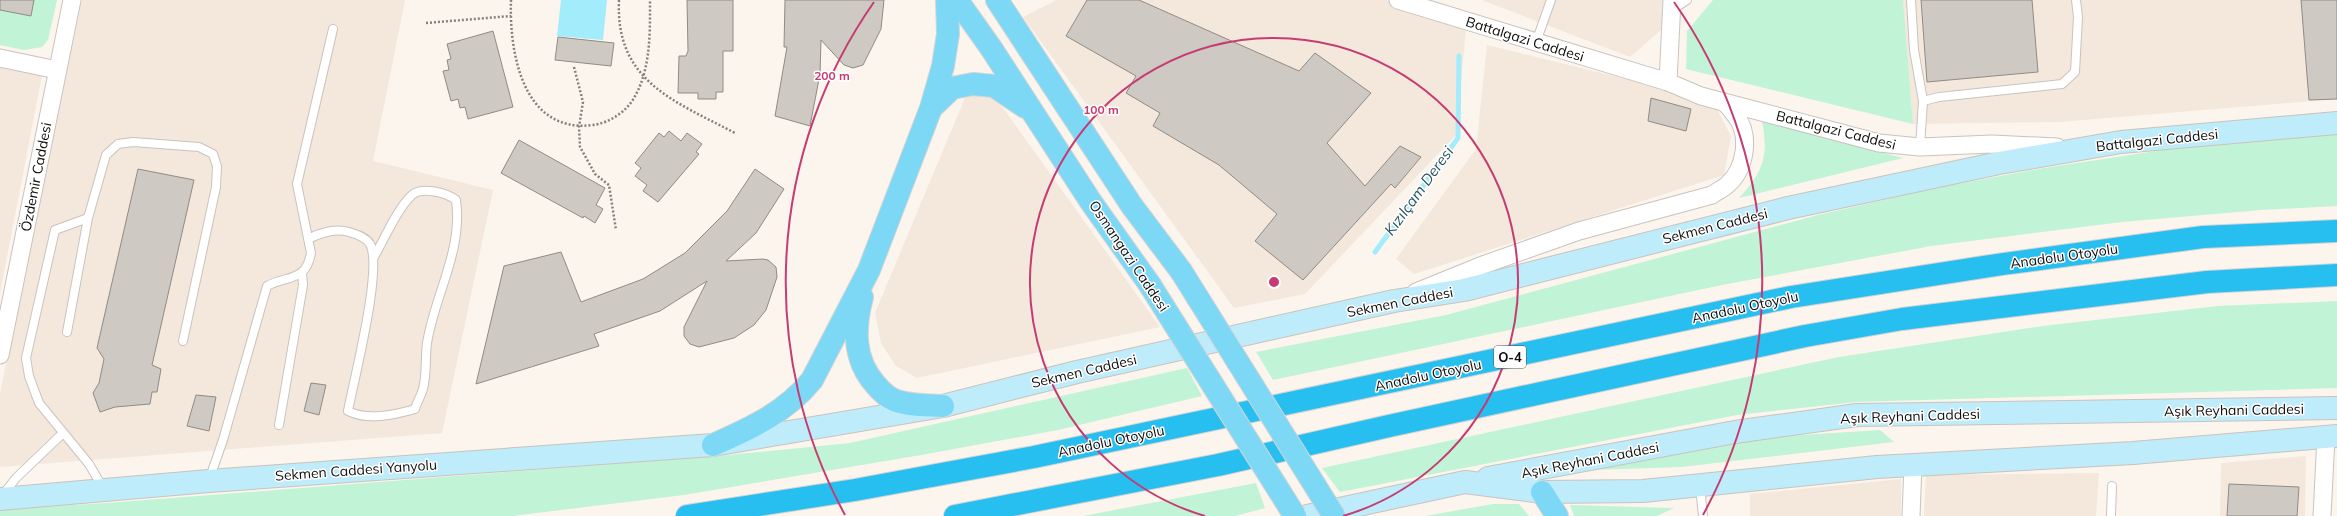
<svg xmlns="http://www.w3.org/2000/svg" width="2337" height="516" viewBox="0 0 2337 516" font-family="Mulish,sans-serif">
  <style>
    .built { fill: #f3e8db }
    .green { fill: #c1f3d6 }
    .water { fill: #a3ecfb }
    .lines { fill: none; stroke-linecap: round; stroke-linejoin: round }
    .stream { stroke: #a3ecfb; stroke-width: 5 }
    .building { fill: #cfc9c3; stroke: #908b85 }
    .service-casing { stroke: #c9c3bd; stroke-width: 10 }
    .minor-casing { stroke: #c9c3bd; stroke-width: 19 }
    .secondary-casing { stroke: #c9c3bd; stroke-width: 24 }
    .primary-casing { stroke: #d4d4d3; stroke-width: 24 }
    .motorway-casing { stroke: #d4d4d3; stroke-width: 24 }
    .path { stroke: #84807c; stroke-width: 2.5; stroke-dasharray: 2 2; stroke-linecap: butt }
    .service { stroke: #fff; stroke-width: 8 }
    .minor { stroke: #fff; stroke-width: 17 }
    .secondary { stroke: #beecfa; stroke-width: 22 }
    .primary { stroke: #7dd8f6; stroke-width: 22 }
    .motorway { stroke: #27bef0; stroke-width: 22 }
    .primary-bridge-casing { stroke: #d4d4d3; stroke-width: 24; stroke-linecap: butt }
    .primary-bridge { stroke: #7dd8f6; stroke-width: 22 }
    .ring { fill: none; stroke: #c63b71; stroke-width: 2 }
    .labels { text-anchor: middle; stroke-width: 3; stroke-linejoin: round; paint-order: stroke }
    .shield { fill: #fff; stroke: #585655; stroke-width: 1 }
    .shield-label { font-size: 13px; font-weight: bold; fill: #100e0c }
    .street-label { font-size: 14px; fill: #100e0c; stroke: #fff }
    .water-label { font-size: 15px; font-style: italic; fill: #27525a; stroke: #fff }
    .centre { fill: #c63b71; stroke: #fff; stroke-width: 2 }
    .ring-label { font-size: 12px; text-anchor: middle; font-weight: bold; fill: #c63b71; stroke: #fff; stroke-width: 3; stroke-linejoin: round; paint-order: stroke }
  </style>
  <rect width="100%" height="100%" fill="#fbf5ee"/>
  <path class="built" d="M82 0H405L373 161 493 190 442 433 0 467V393Z
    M1057 0H1386L1466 29 1456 135 1305 294 1234 308 1023 17Z
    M1482 0H1663L1662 29 1630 57Z
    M1903 0H2337V99L2059 122 1913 124Z
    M1487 45 1712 100 1731 136 1724 175 1414 274 1396 259 1476 149Z
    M0 63 43 70 0 293Z
    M991 91 1160 327 917 378 896 366 881 343 875 313 967 93Z
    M2306 456 2305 516H2220L2221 463Z
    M2099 473 2096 516H1924L1926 475Z
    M1901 479V516H1750V494Z"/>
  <path class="green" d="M0 0H57L48 40 42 47 24 50 0 45Z
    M1713 0H1903L1913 124 1686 69 1687 31Z
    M1762 121 1903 158 1739 198C1763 172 1769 156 1762 121Z
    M2337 133V206L2261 210 2122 222 1931 246 1722 285 1273 380 1256 352 1446 315 1818 215 1936 188 2044 168 2156 151 2273 136Z
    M2337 301V388L1856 402 1737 415 1340 492 1322 468 1839 357 2043 326 2217 306Z
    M1187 368 1202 396 1058 430 927 454 684 495 512 516H0V509L107 503 728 455 850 443Z
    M1880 430 1894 442 1682 467 1591 470 1755 438Z
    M1256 483 1265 508 1235 516H1083Z
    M1493 504H1519L1529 516H1425Z
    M1570 505 1674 508 1657 516H1574Z"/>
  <path class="water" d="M561 0H607L603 40 557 36Z"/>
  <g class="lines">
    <path class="stream" d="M1375 252 1458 138 1459 56"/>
  </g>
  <path class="building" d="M0 0H34L31 16 0 10Z
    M687 0H733V51H723V92H716V99H698V93H678L679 56H686L688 51Z
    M785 0H884L881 29 863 65 853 68 844 65 821 40 820 74 810 126 775 116 787 47H784Z
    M1087 0H1139L1299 71 1315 53 1371 93 1327 143 1365 186 1400 146 1421 157 1395 188 1391 184 1303 280 1255 241 1277 214 1219 165 1153 126 1160 113 1126 93 1136 76 1066 36Z
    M1921 0H2032L2038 72 1927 82Z
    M2301 0H2337V99L2309 100Z
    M493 31 513 107 468 119 465 107 460 108 458 99 451 101 443 71 449 70 447 60 451 59 447 44Z
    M558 37 614 43 611 66 555 60Z
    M1651 98 1691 109 1686 131 1648 121Z
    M669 131 681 141 687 133 702 144 696 152 699 154 658 202 643 191 647 185 635 176 641 168 635 163 659 133 664 137Z
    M519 140 605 188 596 205 603 209 595 223 584 216 583 218 501 173Z
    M138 169 194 180 152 365 161 369 157 392H152L150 404 115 407 100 412 93 393 99 383 104 359 97 348Z
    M755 169 784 189 756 233 726 261 763 259 768 260 776 267 777 277 766 310 754 325 734 338 699 347 690 344 684 336V327L707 281 660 311 594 334 599 346 476 384 504 266 561 252 581 302 643 279 685 253 727 211Z
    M311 383 326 385 319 415 304 411Z
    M196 395 216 397 209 431 187 426Z
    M2229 484 2299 487 2297 516H2227Z"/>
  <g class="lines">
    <defs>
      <path id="service" d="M1911 0 1914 50 1923 101 1920 147
        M1672 10 1687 0
        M1536 42 1551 0
        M1923 101 1939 97 2062 84 2075 72 2078 17 2076 0
        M308 239C319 233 336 228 349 232 356 234 366 237 370 244 383 268 354 379 348 411 368 421 394 415 415 409 417 402 421 396 423 389 427 374 425 358 427 343 435 294 463 251 456 200 447 193 422 186 412 195 397 209 385 238 374 257
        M67 332 88 218
        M279 425 303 285 302 273
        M209 480 223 440 267 286C288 275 306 282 311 253L297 184 333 29
        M1700 486 1703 516
        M103 488 89 464 39 403 29 376 26 358 55 230 88 218 106 155 118 144 133 142 199 147 213 154 217 166 216 187 183 341
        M2 496 16 478 63 433
        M2111 516 2112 486"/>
      <path id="minor" d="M1398 0 1668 82 1701 96 1879 143 1920 147 1992 144 2057 147
        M0 58 57 70
        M1668 82 1672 0
        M1416 292 1480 266 1579 231 1712 195C1717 191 1723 189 1727 185 1746 169 1751 134 1735 115 1731 110 1728 104 1722 102
        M0 355 72 0
        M1911 516 1913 465
        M2322 516 2326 437"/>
      <path id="secondary" d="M1488 478 1735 432 1857 415 2337 408
        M0 499 209 481 713 445 943 406 1077 372 1394 301 1464 290 1788 208 1999 163 2121 142 2337 123
        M1307 516 1465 482 1542 492 1643 491 1877 467 2133 453 2337 436"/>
      <path id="primary" d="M957 0 991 48 1091 202 1150 285
        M997 0 1132 206 1181 271
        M931 108 952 88 973 84 994 86 1025 107
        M862 297C854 328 853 359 875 384 880 390 887 397 894 400 909 406 927 405 943 406
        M713 445C751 428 785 413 812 380L869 270 931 108 943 66 948 34 947 0
        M1542 492 1557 516"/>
      <path id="motorway" d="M687 516 855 490 1034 457 1791 297 2003 264 2203 237 2337 231
        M955 516 1218 465 1389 426 1805 336 1902 319 2207 282 2337 275"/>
    </defs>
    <use href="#service" class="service-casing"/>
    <use href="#minor" class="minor-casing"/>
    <use href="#secondary" class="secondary-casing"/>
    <use href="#primary" class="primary-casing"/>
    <use href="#motorway" class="motorway-casing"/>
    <path class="path" d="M511 0C509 53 523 134 593 125 609 123 626 112 634 98 651 69 650 32 650 0
      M619 0C615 81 674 101 735 133
      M426 23 511 16
      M574 67 583 102 579 127 580 147 595 174 609 185 616 230"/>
    <use href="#service" class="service"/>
    <use href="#minor" class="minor"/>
    <use href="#secondary" class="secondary"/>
    <use href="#primary" class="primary"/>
    <use href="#motorway" class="motorway"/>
    <defs>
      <path id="primary-bridge" d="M1181 271 1334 516
        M1150 285 1295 516"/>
    </defs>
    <use href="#primary-bridge" class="primary-bridge-casing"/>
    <use href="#primary-bridge" class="primary-bridge"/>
  </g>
  <g class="ring">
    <path d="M1205 516A244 244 0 1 1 1343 516"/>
    <path d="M845 515A488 488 0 0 1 874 2M1674 2A488 488 0 0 1 1703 515"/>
  </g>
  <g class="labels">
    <rect class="shield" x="1494" y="346" width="32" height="22" rx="3"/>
    <g class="shield-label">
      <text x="1510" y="362">O-4</text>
    </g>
    <g class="street-label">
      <text transform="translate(1525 39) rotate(17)" y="5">Battalgazi Caddesi</text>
      <text transform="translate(1836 130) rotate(14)" y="5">Battalgazi Caddesi</text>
      <text transform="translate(2157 140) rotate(-6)" y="5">Battalgazi Caddesi</text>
      <text transform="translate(36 177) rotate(-79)" y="5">Özdemir Caddesi</text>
      <text transform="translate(1715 226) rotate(-14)" y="5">Sekmen Caddesi</text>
      <text transform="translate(1129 256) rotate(56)" y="5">Osmangazi Caddesi</text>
      <text transform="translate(2064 256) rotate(-8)" y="5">Anadolu Otoyolu</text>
      <text transform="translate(1400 302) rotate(-11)" y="5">Sekmen Caddesi</text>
      <text transform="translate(1745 307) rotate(-12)" y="5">Anadolu Otoyolu</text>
      <text transform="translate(1084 371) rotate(-13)" y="5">Sekmen Caddesi</text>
      <text transform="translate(1428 375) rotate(-12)" y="5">Anadolu Otoyolu</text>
      <text transform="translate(2234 410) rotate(-1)" y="5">Aşık Reyhani Caddesi</text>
      <text transform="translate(1910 416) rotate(-2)" y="5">Aşık Reyhani Caddesi</text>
      <text transform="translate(1111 441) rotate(-12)" y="5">Anadolu Otoyolu</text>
      <text transform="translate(1590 460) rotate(-11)" y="5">Aşık Reyhani Caddesi</text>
      <text transform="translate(356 470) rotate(-4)" y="5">Sekmen Caddesi Yanyolu</text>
    </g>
    <g class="water-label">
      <text transform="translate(1419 191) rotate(-54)" y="5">Kızılçam Deresi</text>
    </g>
  </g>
  <circle cx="1274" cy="282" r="6" class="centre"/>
  <g class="ring-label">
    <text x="832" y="80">200 m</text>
    <text x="1101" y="114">100 m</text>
  </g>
</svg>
